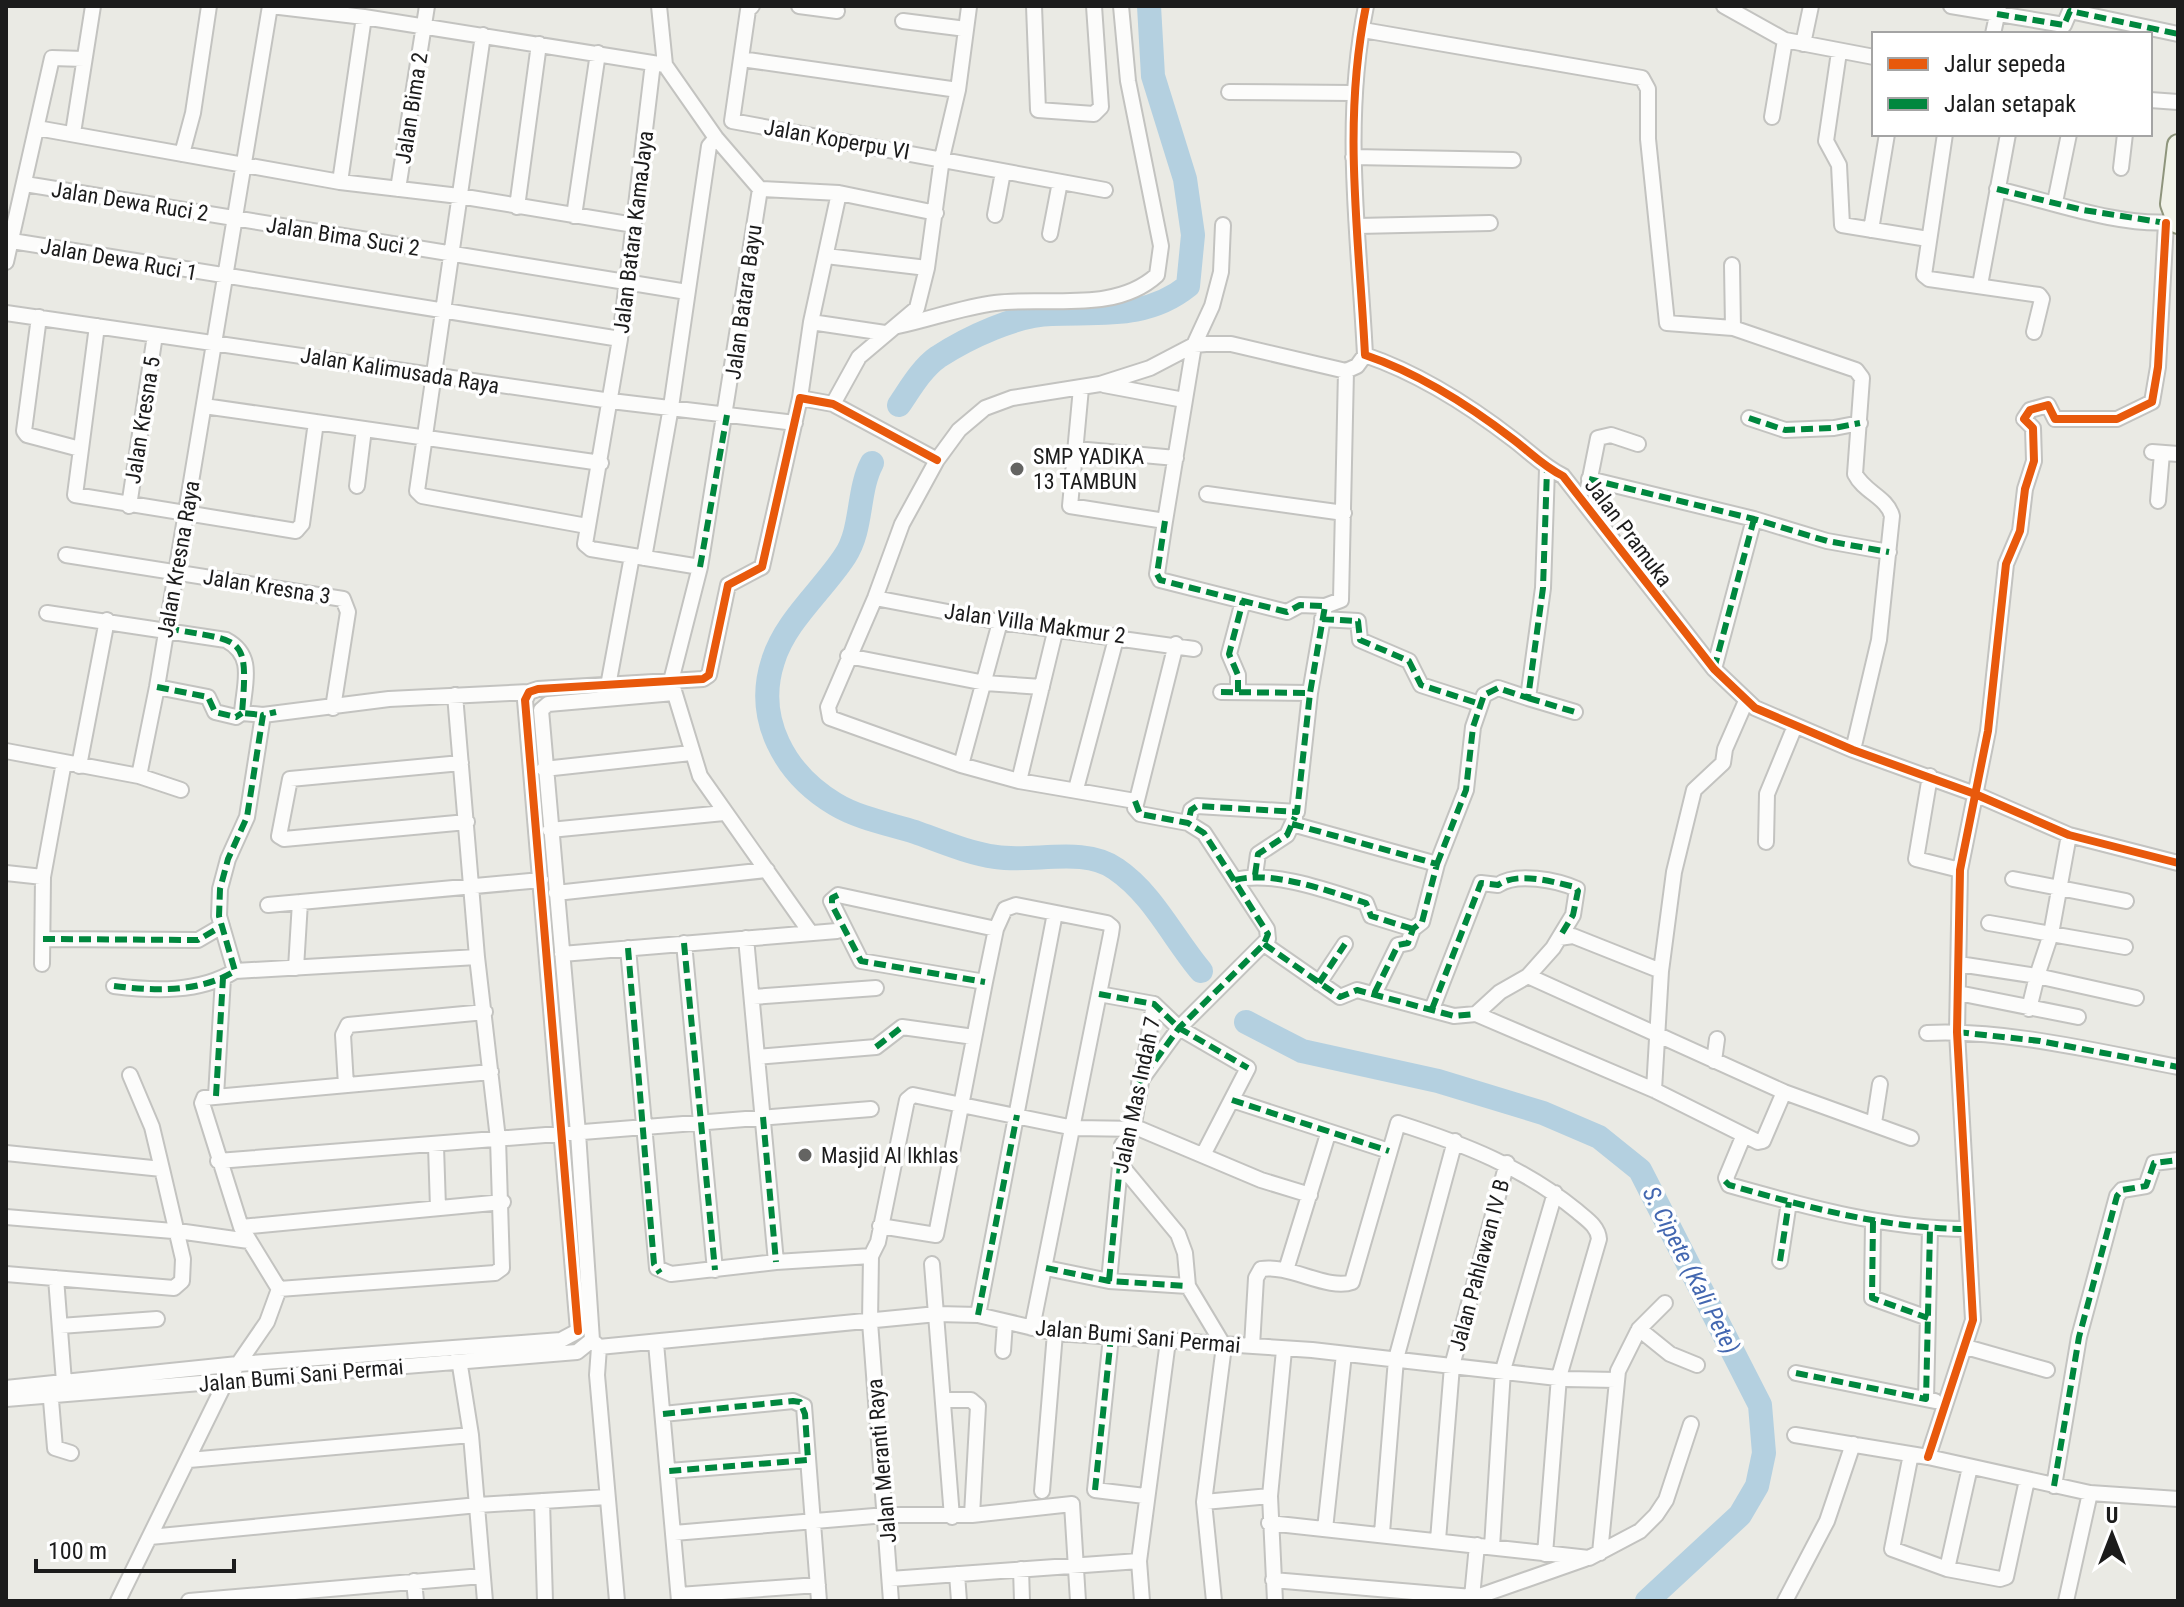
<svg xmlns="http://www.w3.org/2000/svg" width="2184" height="1607" viewBox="0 0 2184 1607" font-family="'Roboto Condensed',sans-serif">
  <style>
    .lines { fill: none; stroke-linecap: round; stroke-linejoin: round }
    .river { stroke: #b4d0e0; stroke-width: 24 }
    .street-casing { stroke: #c3c3c0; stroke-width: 18 }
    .secondary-casing { stroke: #8e957c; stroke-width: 24 }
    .street { stroke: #fcfcfb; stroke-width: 14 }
    .secondary { stroke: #f0f2e8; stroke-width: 20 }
    .quiet { stroke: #00873e; stroke-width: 6; stroke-dasharray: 12 6; stroke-linecap: butt }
    .cycleway-casing { stroke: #fff; stroke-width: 13 }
    .cycleway { stroke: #e8590c; stroke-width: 8 }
    .poi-dot { fill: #646462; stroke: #fff; stroke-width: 3 }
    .labels { text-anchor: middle; stroke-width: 7; stroke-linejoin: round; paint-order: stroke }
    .street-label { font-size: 22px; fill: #1c1c1c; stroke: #fff }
    .poi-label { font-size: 22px; fill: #1c1c1c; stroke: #fff; text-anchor: start }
    .water-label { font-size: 24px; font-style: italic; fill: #4367b0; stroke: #fff }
  </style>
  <rect width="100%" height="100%" fill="#eaeae4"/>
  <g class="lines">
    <path class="river" d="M899 405C910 389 922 368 938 357 967 338 1018 314 1052 314 1102 312 1147 319 1188 286L1193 235 1185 179 1153 76 1149 6
      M872 463C857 491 863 529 845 556 823 590 785 621 773 661 754 719 785 774 835 804 858 818 889 824 915 832 943 842 968 853 996 857 1033 863 1084 846 1116 869 1153 894 1173 938 1201 971
      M1246 1022 1302 1051 1438 1081 1543 1113 1599 1137 1640 1170 1760 1405 1764 1453 1757 1486 1740 1515 1647 1601"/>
    <defs>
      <path id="street" d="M271 6 364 17 665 65
        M659 6 665 65 716 138 760 189 839 193 936 213
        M752 6 748 10 732 121 1105 190
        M799 6 837 11
        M1034 6 1038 110 1094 114 1101 107 1094 6
        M1366 6C1342 125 1359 235 1365 355 1418 373 1470 406 1514 440 1531 453 1544 467 1563 476L1714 669 1755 708 1853 750 1975 794 2069 835 2178 863
        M1724 6 1785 40 1874 57
        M1951 6 2064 25 2070 11 2178 34
        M903 21 966 29
        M1363 30 1642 78 1648 89V139L1667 323 1733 328 1856 370 1862 378 1855 474C1864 492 1887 497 1892 516L1879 640 1853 750
        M1993 34 1999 6
        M483 35 417 491 422 496 587 526
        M1803 44 1811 6
        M1839 52 1826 141 1839 165 1842 225 1928 239
        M741 59 958 90
        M653 63 620 339 585 544 591 549 700 567
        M1229 92 1352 93
        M2150 100 2178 102
        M1772 117 1785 40
        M37 128 340 182 459 196 634 225
        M73 133 93 6
        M1945 134 1924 275 1929 279 2039 295 2042 299 2034 332
        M182 154 193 113 209 6
        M1353 157 1513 160
        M2121 168 2125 134
        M340 182 364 17
        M25 184 687 292
        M398 189 427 6
        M760 189 700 567 671 681 700 776 810 932
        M1997 189C2050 201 2119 227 2173 222
        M2055 202 2069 134
        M517 207 539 44
        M995 215 1003 172
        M574 216 598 53
        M1358 226 1490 223
        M1871 230 1887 134
        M1050 234 1060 182
        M12 241 620 339
        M826 256 927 268
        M6 262 52 58 84 59
        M1732 265 1733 328
        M1980 285 2008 134
        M6 313 611 401 795 423
        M39 317 24 431 27 435 80 449
        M811 322 885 333
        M97 326 75 495 296 531 302 524 316 422
        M898 326C931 319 963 307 995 303 1047 296 1114 314 1157 275L1161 246 1128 81 1121 6
        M1104 385 1184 400
        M1081 388 1070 506 1165 521 1194 345 1212 306 1221 272 1223 225
        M800 398 811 322 839 193
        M833 404 859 357 917 308 927 268 942 158 958 90 969 7
        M204 406 601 463
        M1749 418 1785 430 1834 428 1860 423
        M1076 449 1176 458
        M2152 452 2178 454
        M1589 479 1754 519 1827 541 1889 552
        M357 486 364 429
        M1588 488 1598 438 1611 435 1638 444
        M1207 494 1344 513
        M2158 501 2162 453
        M129 506 155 335
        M1165 521 1157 574 1160 580 1287 612 1300 605 1325 606 1341 600 1346 371
        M66 555 343 599 348 612 333 708
        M644 558 671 407 709 146 716 138
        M875 598 1000 622 1194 649
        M47 613 226 640C256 656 244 684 242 713L263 715
        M1322 619 1358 621 1360 640 1409 661 1421 685 1480 704
        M848 656 985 683 1042 687
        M1714 669 1754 519
        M608 686 632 556
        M157 687 208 697 215 712 236 717 242 713
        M1221 692 1310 693
        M1238 692V675L1229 654 1243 601
        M1528 698 1575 712
        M6 751 139 776 181 790
        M461 763 290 779 279 836 284 839 467 822
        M961 765 1000 622
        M79 766 107 620
        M544 769 691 753
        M139 776 157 687 270 6
        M1930 776 1916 859 1960 870
        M1019 781 1056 628
        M1076 789 1117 635
        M1135 801 1019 781 961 765 830 718 828 707 875 598 902 524 937 460 959 430 985 408 1012 398 1100 384 1150 368 1194 345 1206 344H1231L1346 371 1357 366 1365 355
        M1188 823 1191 810 1197 806 1297 812 1310 693 1325 606
        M1292 824 1437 864 1422 922 1413 929 1408 943 1398 945 1374 994
        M550 830 724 813
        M1766 842 1767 794 1795 726
        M1437 864 1466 790 1473 727 1484 695 1498 688 1528 698 1543 588 1547 469
        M6 873 43 877
        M1255 875 1258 854 1287 835 1295 818
        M2013 879 2126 901
        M1235 880C1272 870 1329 891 1366 903L1371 916 1413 929
        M556 893 767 870
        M268 905 541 880
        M1989 923 2125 947
        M746 938 776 1262
        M1559 938 1573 936 1661 971
        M43 939 198 940 222 926
        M684 943 715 1270
        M1264 944 1340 997 1357 990 1454 1016 1476 1014 1500 992 1528 976 1553 948 1573 915 1577 889C1557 880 1516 872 1498 885L1481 883 1432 1009
        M628 948 657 1268 671 1274 776 1262 871 1256 870 1322 891 1601
        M562 954 837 931
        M42 964 43 877 64 762
        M1959 964 2037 976 2051 934 2069 835
        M296 968 300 902
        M235 971 219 916 220 889 228 859 247 817 263 715 389 699 529 692
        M1528 976 1784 1092 1911 1138
        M985 982 861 961 831 901 838 895 996 929
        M1319 983 1345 944
        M114 986C154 991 199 993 235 971L477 957
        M1958 993 2078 1017
        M1099 994 1154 1004 1179 1028 1248 1068 1203 1155
        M753 997 876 988
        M2029 1009 2037 976 2136 998
        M1476 1014 1654 1090 1758 1142 1763 1141 1784 1092
        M1927 1033C2006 1029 2100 1052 2178 1067
        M757 1057 876 1047 902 1027 974 1037
        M1714 1061 1717 1039
        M130 1075 152 1127 162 1169
        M1139 1083 1179 1028 1268 939 1267 929 1204 833 1188 823 1140 814 1135 808 1176 644
        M346 1085 343 1035 348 1025 485 1012
        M1654 1090 1661 971 1674 872 1694 790 1723 763 1725 749 1746 701
        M216 1096 223 978
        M1232 1100 1389 1151
        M1874 1123 1880 1084
        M1743 1137 1726 1178 1729 1185C1807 1207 1886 1229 1968 1229
        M436 1146 438 1208
        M6 1153 162 1169 183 1259 182 1281 174 1288 6 1274
        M218 1161 871 1109
        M1120 1164 1178 1234 1185 1253 1188 1286 1224 1346 1204 1502 1214 1601
        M6 1217 185 1232 249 1241
        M1873 1221 1872 1298 1928 1318
        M880 1226 936 1235 985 982 996 929 1005 909 1016 905 1107 923 1112 927 1111 934 1032 1328
        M241 1227 503 1202
        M871 1256 878 1242 907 1100 913 1095 1074 1128 1140 1129 1261 1180 1310 1195
        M1780 1261 1789 1202
        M932 1264 952 1517
        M1046 1268 1109 1281 1188 1286
        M1286 1270 1328 1134
        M56 1278 64 1382
        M1109 1281 1122 1145 1133 1130 1154 1004
        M279 1289 495 1273 502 1268 498 1139 477 957 455 695
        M978 1315 1055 913
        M60 1326 157 1319
        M1639 1329 1670 1354 1697 1365
        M578 1331 525 700 529 692 538 689 703 679 709 675 728 585 762 567 800 398 833 404 937 460
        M1111 1337 1095 1490 1145 1496
        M592 1340 578 1133 541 710 548 704 674 693
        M595 1343 599 1347 597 1375 617 1601
        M656 1343 679 1601
        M1252 1346 1256 1278 1261 1269C1289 1264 1329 1291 1352 1282L1398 1123C1464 1144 1523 1167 1577 1211 1586 1219 1598 1226 1599 1239L1559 1377 1545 1554
        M599 1347 937 1314 978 1315 1055 1333 1312 1350 1566 1379 1616 1380
        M1966 1347 2047 1370
        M1003 1351 1005 1322
        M458 1353 471 1435 485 1601
        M1796 1373 1935 1401
        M6 1388 238 1364 561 1340 578 1331
        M50 1388 55 1448 71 1453
        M6 1399 577 1352 592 1340
        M1926 1399 1930 1229
        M943 1400H971L978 1406 972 1515
        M663 1414 793 1401 804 1406 819 1601
        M1795 1435 1928 1457 2090 1493 2178 1499
        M1911 1454 1892 1549 1947 1569 2000 1579 2006 1577 2027 1480
        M1928 1457 1973 1320 1957 1032 1960 870 1988 731 2006 564 2020 531 2025 489 2034 461 2033 428 2024 419 2030 410 2048 405 2055 419H2117L2152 402 2158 367 2166 223
        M189 1460 471 1435
        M669 1471 808 1460
        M2054 1486 2079 1337 2117 1196 2122 1190 2146 1186 2154 1163 2178 1160
        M1042 1491 1055 1333
        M542 1501 545 1601
        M1204 1502 1270 1496
        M1269 1523 1589 1558 1640 1531 1656 1515 1666 1500 1691 1424
        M1325 1529 1344 1354
        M674 1533 886 1515H972L1072 1504 1078 1601
        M1382 1533 1396 1359 1455 1141
        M150 1537 478 1505 607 1497
        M1438 1540 1452 1366 1507 1163
        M1492 1547 1503 1370 1555 1193
        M1600 1553 1618 1371 1639 1329 1665 1303
        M1139 1561 1142 1601
        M1021 1569 1022 1601
        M1947 1569 1970 1467
        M957 1574 959 1601
        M890 1579 1139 1561 1168 1341
        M1273 1580 1472 1597 1477 1545
        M414 1581 416 1601
        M679 1595 818 1585
        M118 1601 225 1383 267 1322 279 1289 241 1227 202 1103 204 1098 491 1072
        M189 1601 482 1576
        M1275 1601 1270 1496 1284 1350
        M1465 1601 1585 1559
        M1785 1601 1827 1521 1853 1444
        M2066 1601 2090 1493"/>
      <path id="secondary" d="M2178 145 2171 204 2178 223"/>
    </defs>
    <use href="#street" class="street-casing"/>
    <use href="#secondary" class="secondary-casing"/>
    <use href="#street" class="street"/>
    <use href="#secondary" class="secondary"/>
    <path class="quiet" d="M1997 14 2064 25 2070 11 2178 34
      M1997 189 2083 210 2166 223V228
      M1749 418 1785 430 1834 428 1860 423
      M1589 479 1754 519 1827 541 1889 552
      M1165 521 1157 574 1160 580 1287 612 1300 605 1325 606 1310 693 1297 812 1197 806 1191 810 1188 823
      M700 567 727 415
      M1322 619 1358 621 1360 640 1409 661 1421 685 1480 704
      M167 628C242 643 249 631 242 713L263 715
      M1714 669 1754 519
      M157 687 208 697 215 712 236 717 242 713
      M1221 692 1310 693
      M1238 692V675L1229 654 1243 601
      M1528 698 1575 712
      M1135 801 1140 814 1188 823 1204 833 1268 934 1264 944 1179 1028 1139 1083
      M1292 824 1437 864 1422 922 1413 929 1408 943 1398 945 1374 994
      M1437 864 1466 790 1473 727 1484 695 1498 688 1528 698 1543 588 1547 469
      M1255 875 1258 854 1287 835 1295 817
      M1235 880C1272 870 1329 891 1366 903L1371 916 1413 929
      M838 895 832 898V905L861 961 985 982
      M43 939 198 940 222 926
      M684 943 715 1270
      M1264 944 1340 997 1357 990 1454 1016 1476 1014
      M628 948 654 1264 660 1273
      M1319 983 1345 944
      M114 986C154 991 199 993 235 971L219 916 220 889 228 859 247 817 263 715 276 712
      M1099 994 1154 1004 1179 1028 1248 1068
      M1432 1009 1481 883 1498 885C1518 871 1553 882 1575 887L1578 891 1573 915 1559 938
      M1957 1032 2040 1041 2178 1067
      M876 1047 902 1027
      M216 1096 223 978
      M1232 1100 1389 1151
      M763 1117 776 1262
      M1725 1181 1729 1185C1807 1207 1886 1229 1968 1229
      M1873 1221 1872 1298 1928 1318
      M1780 1261 1789 1202
      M1046 1268 1109 1281 1188 1286
      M1109 1281 1120 1164
      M978 1315 1017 1115
      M1796 1373 1926 1399 1930 1229
      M663 1414 793 1401 800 1402 805 1414 808 1460 669 1471
      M2054 1486 2079 1337 2117 1196 2122 1190 2146 1186 2154 1163 2178 1160
      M1095 1490 1111 1337"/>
    <defs>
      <path id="cycleway" d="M1366 6C1342 125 1359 235 1365 355 1418 373 1470 406 1514 440 1531 453 1544 467 1563 476L1714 669 1755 708 1853 750 1975 794 2069 835 2178 863
        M578 1331 525 700 529 692 538 689 703 679 709 675 728 585 762 567 800 398 833 404 937 460
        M1928 1457 1973 1320 1957 1032 1960 870 1988 731 2006 564 2020 531 2025 489 2034 461 2033 428 2024 419 2030 410 2048 405 2055 419H2117L2152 402 2158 367 2166 223"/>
    </defs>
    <use href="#cycleway" class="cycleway-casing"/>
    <use href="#cycleway" class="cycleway"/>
  </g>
  <g class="poi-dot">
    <circle cx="1017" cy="469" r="8"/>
    <circle cx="805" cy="1155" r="8"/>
  </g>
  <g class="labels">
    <g class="street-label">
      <text transform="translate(411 108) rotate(-81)" y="8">Jalan Bima 2</text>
      <text transform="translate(837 139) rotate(10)" y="8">Jalan Koperpu VI</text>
      <text transform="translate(130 201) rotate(9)" y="8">Jalan Dewa Ruci 2</text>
      <text transform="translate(633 232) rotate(-83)" y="8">Jalan Batara KamaJaya</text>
      <text transform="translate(343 236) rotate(9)" y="8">Jalan Bima Suci 2</text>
      <text transform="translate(119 259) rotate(10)" y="8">Jalan Dewa Ruci 1</text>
      <text transform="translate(743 302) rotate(-82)" y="8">Jalan Batara Bayu</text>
      <text transform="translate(400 370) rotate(9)" y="8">Jalan Kalimusada Raya</text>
      <text transform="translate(142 420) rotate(-81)" y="8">Jalan Kresna 5</text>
      <text transform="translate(1629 532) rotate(53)" y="8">Jalan Pramuka</text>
      <text transform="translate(178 559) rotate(-80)" y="8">Jalan Kresna Raya</text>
      <text transform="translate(267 586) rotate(9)" y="8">Jalan Kresna 3</text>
      <text transform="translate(1035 623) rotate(8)" y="8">Jalan Villa Makmur 2</text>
      <text transform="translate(1136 1095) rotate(-78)" y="8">Jalan Mas Indah 7</text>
      <text transform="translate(1479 1265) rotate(-75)" y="8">Jalan Pahlawan IV B</text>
      <text transform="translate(1138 1336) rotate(5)" y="8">Jalan Bumi Sani Permai</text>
      <text transform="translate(301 1375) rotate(-5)" y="8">Jalan Bumi Sani Permai</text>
      <text transform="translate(881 1461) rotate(-95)" y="8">Jalan Meranti Raya</text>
    </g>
    <g class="poi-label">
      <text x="1033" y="464">SMP YADIKA<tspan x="1033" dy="25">13 TAMBUN</tspan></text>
      <text x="821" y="1163">Masjid Al Ikhlas</text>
    </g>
    <g class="water-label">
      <text transform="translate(1691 1270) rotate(63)" y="8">S. Cipete (Kali Pete)</text>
    </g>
  </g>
  <rect width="2184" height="1607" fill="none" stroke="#1c1c1c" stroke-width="16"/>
  <rect x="1872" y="32" width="280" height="104" fill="#ffffff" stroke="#a4a4a4" stroke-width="2"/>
  <rect x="1888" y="58" width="40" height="12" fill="#e8590c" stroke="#a4a4a4" stroke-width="2"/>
  <text x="1944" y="72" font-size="24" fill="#1c1c1c">Jalur sepeda</text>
  <rect x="1888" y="98" width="40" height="12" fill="#00873e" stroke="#a4a4a4" stroke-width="2"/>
  <text x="1944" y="112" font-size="24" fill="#1c1c1c">Jalan setapak</text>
  <g transform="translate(2112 1535)" stroke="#ffffff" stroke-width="6" paint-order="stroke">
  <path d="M0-6L14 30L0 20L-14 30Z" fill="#1c1c1c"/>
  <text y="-12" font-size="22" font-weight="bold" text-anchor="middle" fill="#1c1c1c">U</text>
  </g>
  <path d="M36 1559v12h198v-12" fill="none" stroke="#1c1c1c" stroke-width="4"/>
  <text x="48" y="1559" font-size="24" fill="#1c1c1c" stroke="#ffffff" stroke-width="6" paint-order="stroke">100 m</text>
</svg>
